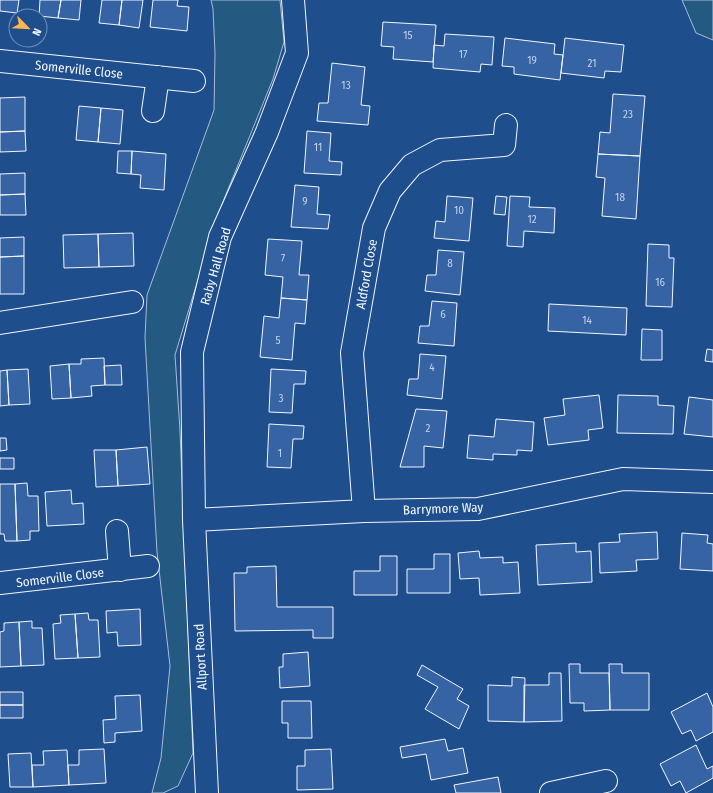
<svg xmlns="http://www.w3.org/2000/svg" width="713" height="793" viewBox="0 0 713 793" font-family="'Fira Sans Condensed',sans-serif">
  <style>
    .green { fill: #245a82; stroke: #a8bbd7 }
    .building { fill: #3563a3; stroke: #f2f6ff }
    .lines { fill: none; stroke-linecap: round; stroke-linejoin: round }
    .minor-casing { stroke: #f2f6ff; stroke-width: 24 }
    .minor { stroke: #1f4e8c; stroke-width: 22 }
    .labels { text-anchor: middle; stroke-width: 3; stroke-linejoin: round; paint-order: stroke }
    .number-label { font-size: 11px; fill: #c3d1e8 }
    .street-label { font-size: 13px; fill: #f2f6ff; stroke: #1f4e8c }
  </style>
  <rect width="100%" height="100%" fill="#1f4e8c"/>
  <path class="green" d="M211 0H280L284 42 273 79 218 214 175 355 180 431 193 753 178 786 163 793H152L161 758 170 666 157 552 145 338 147 295 214 110 215 53 213 9Z
    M682 0H713V40L696 33Z"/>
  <path class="building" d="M0 0H19L17 13 0 11Z
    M40 0H61L58 18 39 16Z
    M61 0H81L79 20 58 18Z
    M102 0H122L119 25 99 23Z
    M122 0H143L139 28 119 25Z
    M153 0H178L177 6 189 7 187 31 150 27Z
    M383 22 436 25 433 62 393 59 394 47 381 46Z
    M445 34 494 37 492 65 481 64 480 72 433 68 434 45 444 46Z
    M505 38 555 44 554 54 563 55 560 80 514 74V67L502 66Z
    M565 38 624 45 621 72 605 71 604 78 561 73Z
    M332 63 365 67 361 105 370 106 368 125 317 121 319 103H328Z
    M613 94 645 96 640 156 598 154 600 132 610 133Z
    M25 97V131L0 132V98Z
    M79 106 101 108 98 142 76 140Z
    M101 108 123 110 120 144 98 142Z
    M25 131 26 151 0 152V132Z
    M307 131 331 133 329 161 342 162 341 175 304 173Z
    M118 151H132L131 174 117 173Z
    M132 151 166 154 164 190 140 188 141 175 131 174Z
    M598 154 640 156 636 219 602 216 605 178 596 177Z
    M25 173V194L0 195V174Z
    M295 185 319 187 317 214 330 215 328 229 291 227Z
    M25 194 26 215H0V195Z
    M447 196 473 198 469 241 434 238 436 221 445 222Z
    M496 196 507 197 505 215 494 214Z
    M510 196 530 197 529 207 555 208 554 233 524 231 523 247 507 246Z
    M133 233 134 266 99 267 98 234Z
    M98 234 99 267 64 268 63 235Z
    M24 237V256L0 257V238Z
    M268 239 302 241 299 275H309L307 300 281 298 283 277 265 275Z
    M648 244 669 245V258H674L672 307 646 306Z
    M438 250 464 252 460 295 425 291 427 275H436Z
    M24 256V294H0V257Z
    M281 298 307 300 305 324 295 323 292 360 260 357 264 316 279 318Z
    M432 301 457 303 454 346 418 343 420 326H429Z
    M549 304 627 308 626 335 548 331Z
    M642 329 662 330V360H641Z
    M707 349 713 350V362L705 361Z
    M420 354 446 356 442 399 407 395 409 379H418Z
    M104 358 105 385 91 386 92 396 71 398 69 364H81V359Z
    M69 364 71 398 52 399 50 366Z
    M121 365 122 385H105L104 366Z
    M28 369 30 404 9 405 7 370Z
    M271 369 306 371 305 384H294L292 413 269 412Z
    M7 370 9 405 0 406V371Z
    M599 395 603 428 588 430 589 440 548 445 544 418 565 415 563 399Z
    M618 395 658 396V405L674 406 673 434 617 433Z
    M689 397 713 400V437L684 434Z
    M416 409 447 411 443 448 424 446V467H400Z
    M496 419 534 422 532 451 517 450V455L493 454V460L467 458 469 435 494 437Z
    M269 424 304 426 303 439H293L291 468 267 467Z
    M0 438H6L7 450 0 451Z
    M147 447 150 484 118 486 116 450Z
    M94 450H116L118 486 96 487Z
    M0 458H14V469H0Z
    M27 483 28 496H38L39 531H30V540L17 541 15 484Z
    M0 484H15L17 541H5L4 534H0Z
    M71 490 72 504 83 503 84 524 47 526 45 492Z
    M657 532 658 559 636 560 637 571 600 573 599 543 620 542 619 534Z
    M682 533 708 535 707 543 713 544V571L680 569Z
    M576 543V552L591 551 592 582 538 585 536 545Z
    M479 551 480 558 503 557V563L518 562 520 593 480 595 479 578 460 579 458 553Z
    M434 554H450V593H407V569H434Z
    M380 556H397V595H354V571H380Z
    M276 566 277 607H333V638H313V630L235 631 234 573H247V567Z
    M140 609 141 645 118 646 117 632 107 633 106 611Z
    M88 613 89 620H98L100 657 78 658 75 614Z
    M75 614 78 658 55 659 53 624 61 623 60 615Z
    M32 621V628H42L44 665 21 666 19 622Z
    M19 622 21 666 0 667V632L4 631V623Z
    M308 652 310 686 280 688 279 667H283V654Z
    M569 664H580V673H609L610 710 584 711V703H570Z
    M609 664H622V673H649V710H610Z
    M422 665 463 689 457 699 469 706 459 729 425 709 438 687 417 675Z
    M549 673H561L562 721 524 722V685H549Z
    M512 677 525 678 524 722 488 721V685L512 686Z
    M0 692H23V705H0Z
    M707 693 713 707V732L696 741 691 730 682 734 671 712Z
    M140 695 142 731 115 733V742L104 743 103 720 116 719 115 696Z
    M282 701H311L312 738H288V723H282Z
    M0 705H23V718H0Z
    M445 739 448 751 463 748 468 773 431 780 426 754 402 758 400 747Z
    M696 745 707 769 713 766V778L686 793 680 781 671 786 660 764Z
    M104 749 106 783 69 785 68 765H79V750Z
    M331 749 333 789 297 790V766H305V750Z
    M67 750 69 785 33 787 32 765H44L43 751Z
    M31 753 33 787H10L8 754Z
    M498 777 501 793H456L454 785Z"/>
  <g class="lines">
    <defs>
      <path id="minor" d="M0 61 194 81
        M153 111 158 77
        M0 323 132 302
        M364 511 352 353 374 228 390 191 412 165 440 150 504 145 506 125
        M194 520 364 511 478 509 623 479 713 482
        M117 531 120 570
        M0 583 148 566
        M574 788 606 781
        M207 793 194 520 192 352 220 237 267 132 297 53 293 0
        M551 793 574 788 575 793"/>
    </defs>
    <use href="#minor" class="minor-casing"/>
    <use href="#minor" class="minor"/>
  </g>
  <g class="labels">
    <g class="number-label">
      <text x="408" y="39">15</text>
      <text x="463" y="58">17</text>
      <text x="532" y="64">19</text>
      <text x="592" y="67">21</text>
      <text x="346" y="89">13</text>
      <text x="628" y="118">23</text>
      <text x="318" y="151">11</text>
      <text x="620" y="201">18</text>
      <text x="305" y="205">9</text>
      <text x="459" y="214">10</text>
      <text x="532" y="223">12</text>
      <text x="283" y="262">7</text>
      <text x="450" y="267">8</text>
      <text x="660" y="286">16</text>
      <text x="443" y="318">6</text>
      <text x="587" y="324">14</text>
      <text x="278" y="344">5</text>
      <text x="432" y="371">4</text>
      <text x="281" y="402">3</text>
      <text x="428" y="432">2</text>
      <text x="280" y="457">1</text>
    </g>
    <g class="street-label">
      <text transform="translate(79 69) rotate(6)" y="5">Somerville Close</text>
      <text transform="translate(215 266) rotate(-74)" y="5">Raby Hall Road</text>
      <text transform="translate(366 274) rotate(-80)" y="5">Aldford Close</text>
      <text transform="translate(443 508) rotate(-2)" y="5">Barrymore Way</text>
      <text transform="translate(60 577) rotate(-7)" y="5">Somerville Close</text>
      <text transform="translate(200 657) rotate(-93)" y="5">Allport Road</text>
    </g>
  </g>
  <g transform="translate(28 28) rotate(114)"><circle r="19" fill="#1f4e8c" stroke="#7391ba"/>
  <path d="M0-3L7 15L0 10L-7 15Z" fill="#ffb74d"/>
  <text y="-6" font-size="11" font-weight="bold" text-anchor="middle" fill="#f2f6ff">N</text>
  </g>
</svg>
